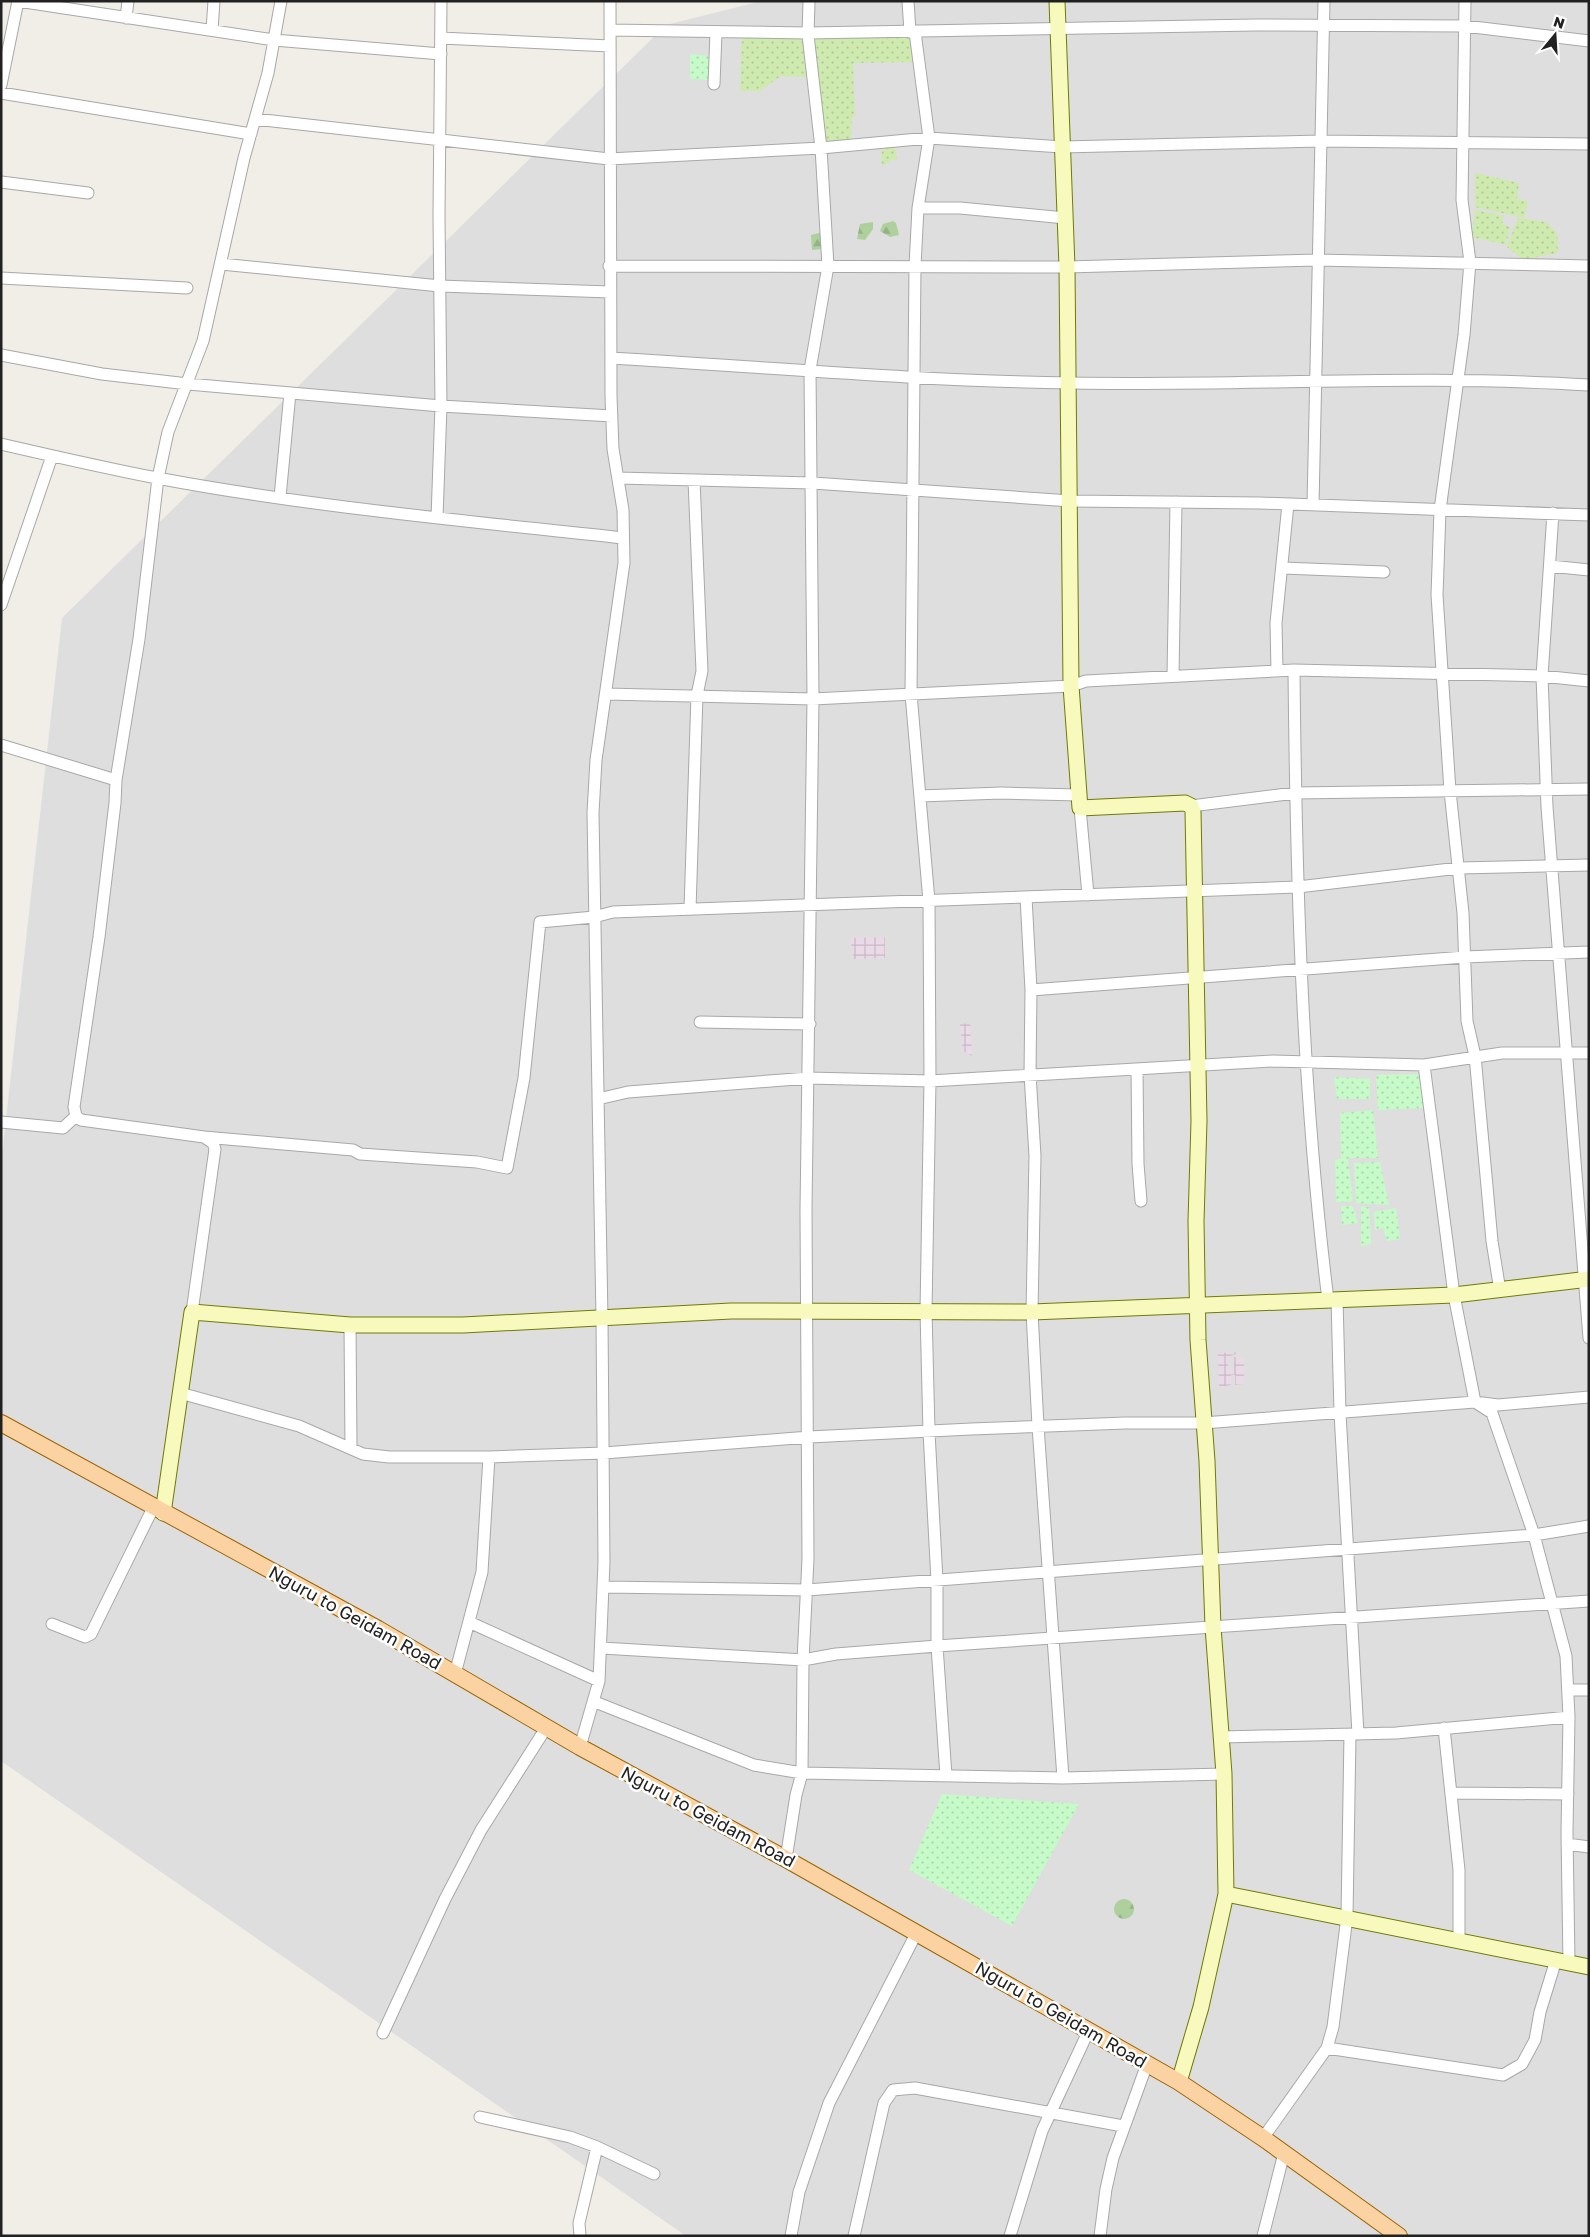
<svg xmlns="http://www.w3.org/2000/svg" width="1590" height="2237" viewBox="0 0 1590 2237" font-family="'Golos Text',sans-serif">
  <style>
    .residential { fill: #dfdede }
    .industrial { fill: url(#industrial-grid) }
    .grass { fill: url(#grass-dots) }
    .forest { fill: url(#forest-firs) }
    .park { fill: url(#park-dots) }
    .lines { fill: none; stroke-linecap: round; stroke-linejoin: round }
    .street-casing { stroke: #a8a8a8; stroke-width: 13 }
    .secondary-casing { stroke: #717a05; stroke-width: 17 }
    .primary-casing { stroke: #9c6401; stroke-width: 18 }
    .street { stroke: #fff; stroke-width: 11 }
    .secondary { stroke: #f8fabd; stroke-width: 15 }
    .primary { stroke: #fbd2a2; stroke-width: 16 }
    .labels { text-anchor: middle; stroke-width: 5; stroke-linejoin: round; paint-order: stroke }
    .street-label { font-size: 18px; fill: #212121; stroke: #fff }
  </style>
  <defs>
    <pattern id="industrial-grid" width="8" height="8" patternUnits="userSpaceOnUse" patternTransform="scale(1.25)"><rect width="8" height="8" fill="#ead9e7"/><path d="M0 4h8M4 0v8" fill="none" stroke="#c8bac6"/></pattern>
    <pattern id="grass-dots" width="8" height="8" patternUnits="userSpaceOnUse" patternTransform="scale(1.25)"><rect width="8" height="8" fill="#ceeaae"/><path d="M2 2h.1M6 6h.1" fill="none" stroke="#b1c895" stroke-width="1.8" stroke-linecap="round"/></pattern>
    <pattern id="forest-firs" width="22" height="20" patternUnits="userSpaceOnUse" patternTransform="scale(1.25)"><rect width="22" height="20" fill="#add09c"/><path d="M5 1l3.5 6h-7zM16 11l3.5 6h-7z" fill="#95b286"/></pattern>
    <pattern id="park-dots" width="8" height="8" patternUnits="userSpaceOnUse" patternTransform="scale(1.25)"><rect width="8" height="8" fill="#c6fac8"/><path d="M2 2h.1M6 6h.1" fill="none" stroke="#aad6ac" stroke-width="1.8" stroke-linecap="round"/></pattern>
  </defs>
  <rect width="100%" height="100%" fill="#f1ede7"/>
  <path class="residential" d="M762 1H1589V2236H686L1 1761V1164L62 618 666 25Z"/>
  <path class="industrial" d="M885 937V958L854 959 850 938Z
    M970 1023 972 1056 963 1051 960 1024Z
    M1241 1352 1228 1357V1368H1234V1357H1244V1384L1235 1385V1375H1231V1385L1219 1387 1218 1353Z"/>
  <path class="grass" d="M913 33 915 62 853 63 855 117H852L851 142 824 144 811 35Z
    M742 35H808L807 77 781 76 760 91H740Z
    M894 143 897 160H890L889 163 882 165 881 155 884 146Z
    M1475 173 1519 183 1517 199 1528 201 1524 218 1475 207Z
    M1475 210 1504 216 1502 224 1510 227 1506 245 1472 237Z
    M1518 218 1546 222 1557 233 1558 253 1523 260 1507 247Z"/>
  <path class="forest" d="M893 221 896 223 899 235 890 237 880 231 883 224Z
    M873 222V229L865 240 857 239 860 224Z
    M823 232 822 249 812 250 811 235Z
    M1114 1909a10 10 0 1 1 20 0a10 10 0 1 1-20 0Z"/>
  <path class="park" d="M690 54 711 56 712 80 690 79Z
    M1419 1074 1424 1108 1378 1110 1376 1075Z
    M1334 1077 1370 1079V1099H1337Z
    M1373 1110 1378 1158H1348L1353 1202H1336L1335 1160 1343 1158H1341L1340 1113Z
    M1380 1162 1389 1205 1356 1203 1354 1163Z
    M1341 1206H1353L1358 1223 1342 1225Z
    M1361 1206 1369 1207 1371 1244 1361 1246Z
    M1396 1208 1400 1239 1387 1241 1383 1228 1375 1230 1374 1212Z
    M942 1794 1079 1804 1012 1926 909 1870Z"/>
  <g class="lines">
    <defs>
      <path id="street" d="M18 1 274 40 441 54
        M908 1 910 32
        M1465 1 1462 200 1470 262 1464 335 1440 510 1437 595 1450 791 1463 913 1467 1021 1475 1056 1492 1241 1500 1291
        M126 18 128 1
        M212 30 214 1
        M610 30 808 33 1255 25 1465 26 1589 41
        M915 32 929 138 918 208 915 266 911 694 929 901 930 1081 926 1311 929 1432 937 1581V1646L946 1776
        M441 38 610 46
        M714 84 716 32
        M1 85 18 1
        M1 93 251 134
        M255 119 609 159 821 148 929 138 1062 147 1320 141 1589 144
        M1 182 88 193
        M918 208H960L1065 218
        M221 264 440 286 610 292
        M609 266 1067 267 1317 260 1589 266
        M1 278 187 288
        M1 355 102 374 188 384 441 406 612 416
        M611 358C765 367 919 381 1073 383 1245 386 1417 374 1589 385
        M1 444C53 456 105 468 157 478 311 507 468 521 623 538
        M618 478 813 483 1071 501 1260 503 1589 515
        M280 497 290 393
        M1313 505 1324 1
        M1553 513 1542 676 1547 807 1589 1338
        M437 518 441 406 439 216 441 1
        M1550 566 1589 570
        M1283 568 1384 572
        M1 605 52 456
        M1294 670C1296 880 1302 1091 1328 1300
        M1277 671 1276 623 1288 504
        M1173 676 1176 502
        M606 694 813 699 1071 686 1086 681 1294 670 1542 676 1589 681
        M1 745 116 780
        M920 796 1001 793 1079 795
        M1191 806 1295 793 1589 789
        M1080 808 1088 895
        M1026 897 1031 990 1030 1074 1035 1156 1032 1312 1038 1426 1063 1778
        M690 909 697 695 702 671 694 480
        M1031 990 1465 957 1589 952
        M700 1022 810 1024
        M1424 1065 1454 1295 1475 1402 1492 1413 1534 1535 1566 1656 1569 1717 1567 1832 1569 1963
        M1137 1069 1138 1164 1141 1201
        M598 1099 628 1092 809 1078 930 1081 1273 1061 1424 1065 1502 1053H1589
        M1 1122 63 1128 76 1116
        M204 1137 353 1150 360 1154 477 1162 507 1168 524 1078 540 922 594 917 613 912 1298 887 1459 868 1589 865
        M1337 1299 1340 1413 1358 1734
        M192 1312 215 1149 213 1143 204 1137 81 1120 76 1116 74 1107 99 937 115 803 116 780 139 639 158 478 168 432 203 341 244 158 268 73 281 1
        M350 1325 351 1448
        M180 1393 299 1426 363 1454 389 1457H489L604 1453 809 1437 971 1429 1125 1423H1203L1475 1402 1498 1405 1589 1397
        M604 1587 807 1590 1534 1535 1589 1526
        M469 1622 599 1681
        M52 1624 85 1637 91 1634 153 1508
        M602 1648 803 1660 836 1654 937 1646 1589 1601
        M455 1674 482 1572 489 1457
        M1568 1690H1589
        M595 1702 754 1765 802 1773 1063 1778 1224 1774
        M1444 1728 1459 1870V1941
        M1222 1737 1396 1733 1569 1717
        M580 1747 599 1681 604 1562 602 1319 593 813 596 760 624 563 623 510 613 449 611 396 610 1
        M1451 1793 1568 1794
        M1567 1844 1589 1847
        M786 1859 796 1795 802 1773 803 1660 808 1559 806 1210 813 699 810 370 828 266 821 148 808 35 809 1
        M383 2033 445 1899 481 1830 546 1728
        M1327 2048 1503 2075 1522 2064 1535 2040 1540 2012 1556 1960
        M480 2117 570 2137 597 2147 654 2174
        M1263 2138 1327 2048 1333 2027 1347 1917 1350 1734
        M580 2236 579 2223 597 2147
        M791 2236 799 2192 829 2103 917 1932
        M854 2236 884 2103 893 2090 915 2088 1123 2126
        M1010 2236 1042 2131 1089 2030
        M1100 2236 1106 2189 1113 2158 1147 2064
        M1263 2236 1284 2153"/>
      <path id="secondary" d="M1057 1 1067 267 1071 686 1080 808 1185 803 1191 806 1193 811 1199 1121 1196 1221 1198 1340 1207 1461 1213 1627 1224 1774 1226 1894 1201 2007 1179 2082
        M163 1513 192 1312 350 1325H463L731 1311 1032 1312 1454 1295 1589 1279
        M1226 1894 1589 1967"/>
      <path id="primary" d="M1 1423 378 1629 580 1747 786 1859 1179 2082 1263 2138 1399 2236"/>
    </defs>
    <use href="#street" class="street-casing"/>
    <use href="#secondary" class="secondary-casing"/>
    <use href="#primary" class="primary-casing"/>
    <use href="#street" class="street"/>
    <use href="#secondary" class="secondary"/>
    <use href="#primary" class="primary"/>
  </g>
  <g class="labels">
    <g class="street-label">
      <text transform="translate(355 1618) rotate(29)" y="6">Nguru to Geidam Road</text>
      <text transform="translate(708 1817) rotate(28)" y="6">Nguru to Geidam Road</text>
      <text transform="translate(1061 2015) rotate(30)" y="6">Nguru to Geidam Road</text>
    </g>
  </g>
  <rect width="1590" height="2237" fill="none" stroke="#212121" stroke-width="5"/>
  <g transform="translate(1555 35) rotate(18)" stroke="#ffffff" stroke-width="4" paint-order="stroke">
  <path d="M0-4L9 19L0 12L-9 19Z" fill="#212121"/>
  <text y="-8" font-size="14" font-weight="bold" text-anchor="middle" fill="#212121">N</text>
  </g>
</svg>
